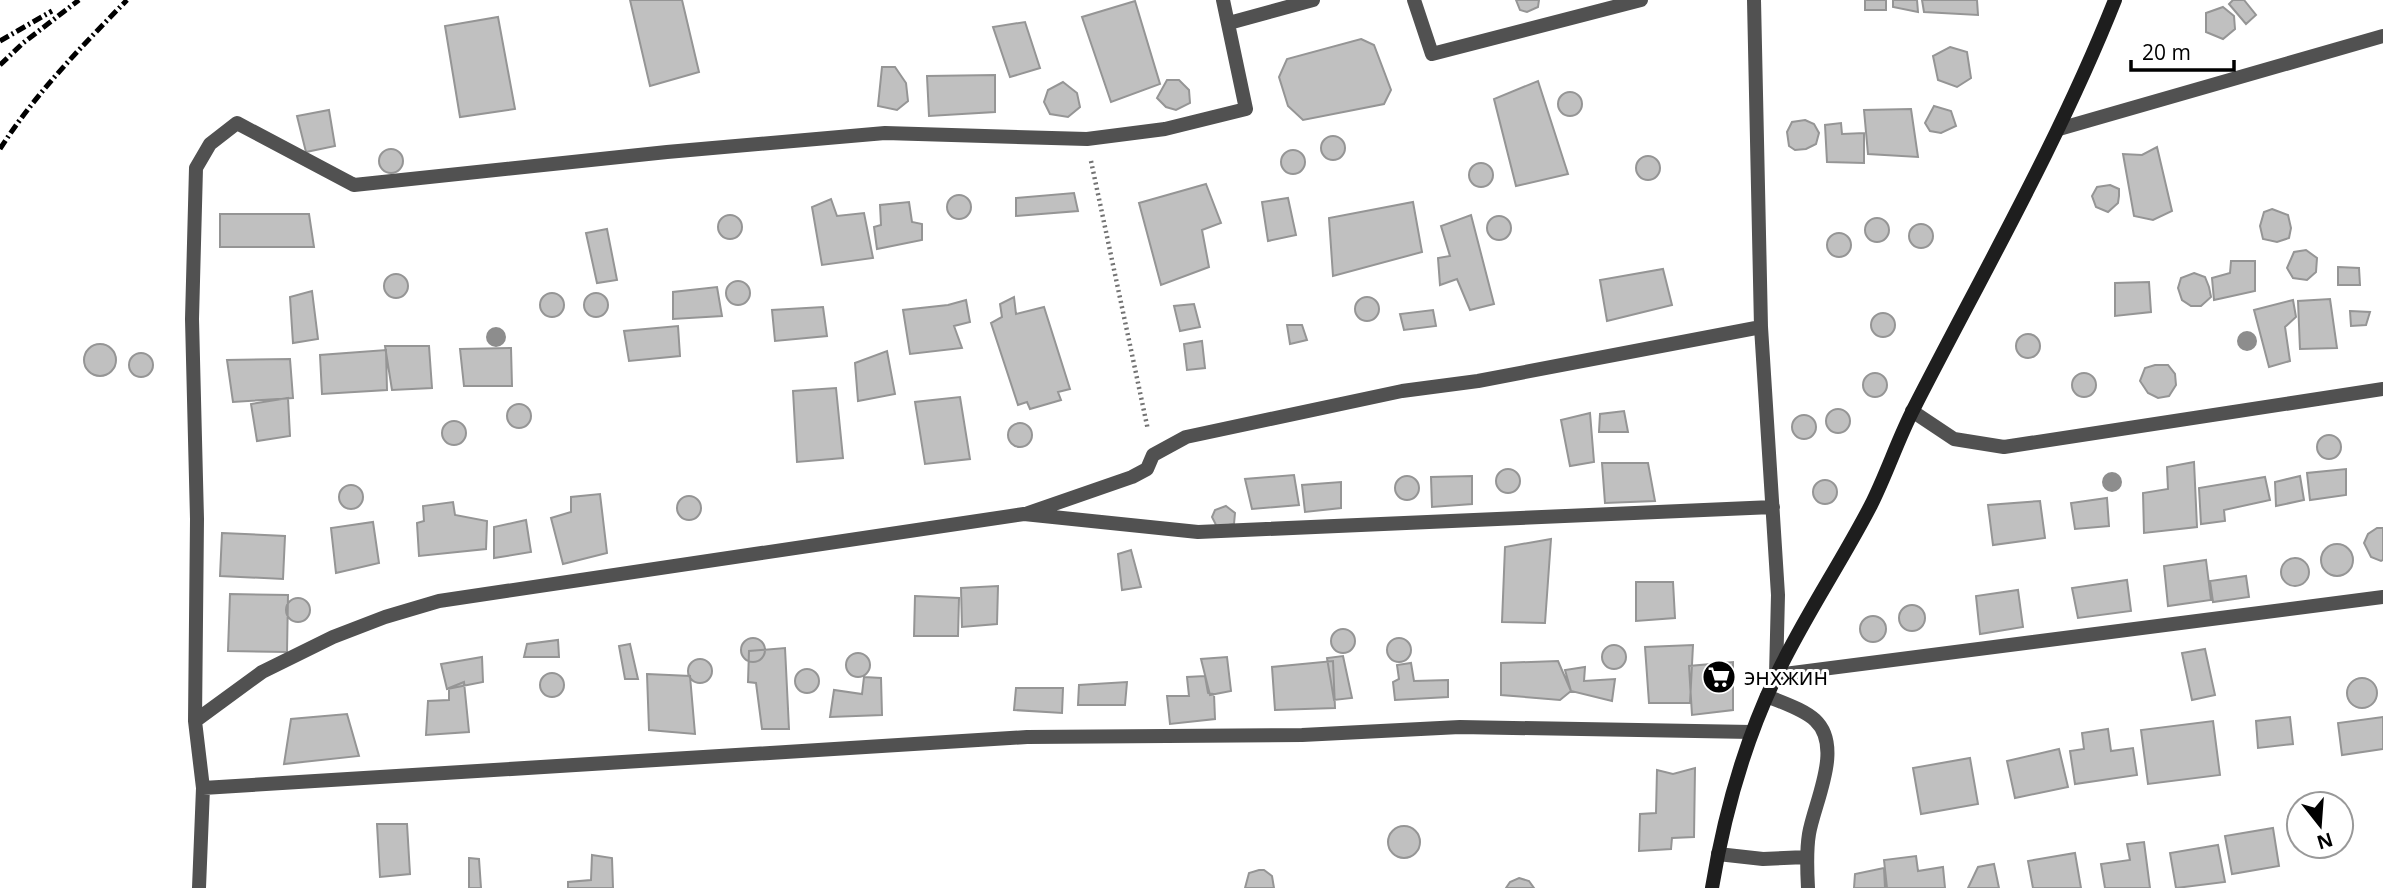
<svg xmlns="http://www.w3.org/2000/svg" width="2383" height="888" viewBox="0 0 2383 888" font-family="'Open Sans',sans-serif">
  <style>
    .building { fill: #c0c0c0; stroke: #959595; stroke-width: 2 }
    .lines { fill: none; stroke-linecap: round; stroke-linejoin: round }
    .path { stroke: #737373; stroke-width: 4.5; stroke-dasharray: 2 3.5; stroke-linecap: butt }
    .service { stroke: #515151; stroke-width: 14 }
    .minor { stroke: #515151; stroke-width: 14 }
    .secondary { stroke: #1e1e1e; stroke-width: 14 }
    .rail { stroke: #000; stroke-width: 5; stroke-dasharray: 10 3.5 2 3.5; stroke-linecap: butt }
    .tree { fill: #8d8d8d }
    .labels { text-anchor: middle; stroke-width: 6; stroke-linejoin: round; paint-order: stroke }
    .poi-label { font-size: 23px; fill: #000; stroke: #fff; text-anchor: start }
  </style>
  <rect width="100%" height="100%" fill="#fff"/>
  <path class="building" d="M630 0H682L699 72 650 86Z
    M1516 0H1539L1538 7 1527 12 1520 10Z
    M1865 0H1886V10H1865Z
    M1893 0H1917L1918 12 1893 7Z
    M1922 0H1977L1978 15 1924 12Z
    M2233 0H2244L2256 15 2246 24 2229 4Z
    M1135 1 1160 84 1111 102 1082 17Z
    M2223 7 2234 16 2235 29 2223 39 2206 32V13Z
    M498 17 515 109 460 117 445 26Z
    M1025 22 1040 68 1010 77 993 27Z
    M1361 39 1374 45 1391 90 1384 104 1303 120 1288 106 1279 77 1287 59Z
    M1950 47 1967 52 1971 78 1957 87 1938 80 1933 56Z
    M882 67H895L906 83 908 101 897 110 878 106Z
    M995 75V112L929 116 927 76Z
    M1167 80H1179L1189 90 1190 103 1176 110 1166 107 1157 98Z
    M1538 81 1568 174 1516 186 1494 99Z
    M1063 82 1077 93 1080 107 1068 117 1050 114 1044 102 1048 90Z
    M1558 104a12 12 0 1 1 24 0a12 12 0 1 1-24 0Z
    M1934 106 1951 111 1956 126 1941 133 1930 131 1925 123Z
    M1911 109 1918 157 1868 154 1864 110Z
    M329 110 335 146 306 152 297 116Z
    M1805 120 1814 124 1819 133 1816 144 1806 149 1795 150 1789 146 1787 132 1792 122Z
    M1841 123 1842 134 1864 133V163L1827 162 1825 125Z
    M1321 148a12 12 0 1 1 24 0a12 12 0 1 1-24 0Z
    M2157 147 2172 211 2153 220 2134 216 2123 154 2142 155Z
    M379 161a12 12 0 1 1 24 0a12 12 0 1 1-24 0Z
    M1281 162a12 12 0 1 1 24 0a12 12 0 1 1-24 0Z
    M1636 168a12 12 0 1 1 24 0a12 12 0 1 1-24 0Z
    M1469 175a12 12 0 1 1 24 0a12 12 0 1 1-24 0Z
    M1206 184 1221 223 1202 230 1209 267 1161 285 1139 203Z
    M2110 185 2119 189V196L2118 203 2108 212 2096 207 2092 196 2097 187Z
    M1074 193 1078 211 1016 216V198Z
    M947 207a12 12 0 1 1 24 0a12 12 0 1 1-24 0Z
    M1288 198 1296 235 1268 241 1262 202Z
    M831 199 837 216 864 213 873 258 822 265 812 207Z
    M909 202 912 222 922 224V240L877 249 874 227 881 225 880 205Z
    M1413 202 1422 252 1333 276 1329 218Z
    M2272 209 2288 215 2291 228 2289 238 2277 242 2263 239 2260 226 2264 212Z
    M220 214H309L314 247H220Z
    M1471 215 1494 304 1470 310 1457 279 1440 285 1438 258 1450 256 1441 226Z
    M718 227a12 12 0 1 1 24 0a12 12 0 1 1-24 0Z
    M1487 228a12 12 0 1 1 24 0a12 12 0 1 1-24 0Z
    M1865 230a12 12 0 1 1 24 0a12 12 0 1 1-24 0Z
    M1909 236a12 12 0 1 1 24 0a12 12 0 1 1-24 0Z
    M607 229 617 280 597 283 586 233Z
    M1827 245a12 12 0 1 1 24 0a12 12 0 1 1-24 0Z
    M2306 250 2317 258 2316 272 2307 280 2293 278 2287 268 2294 252Z
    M2231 261H2255V291L2214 300 2212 278 2230 273Z
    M2338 267 2359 268 2360 285H2338Z
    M1663 269 1672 305 1607 321 1600 280Z
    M2194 273 2205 277 2209 287 2211 297 2201 306H2191L2182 300 2178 288 2181 278Z
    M384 286a12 12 0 1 1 24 0a12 12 0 1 1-24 0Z
    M726 293a12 12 0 1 1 24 0a12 12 0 1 1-24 0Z
    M2149 282 2151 312 2115 316V283Z
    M717 287 722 316 673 319V292Z
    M312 291 318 339 293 343 290 297Z
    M540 305a12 12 0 1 1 24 0a12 12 0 1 1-24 0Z
    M584 305a12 12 0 1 1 24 0a12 12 0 1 1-24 0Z
    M1014 297 1016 314 1044 307 1070 389 1058 392 1061 400 1030 409 1027 402 1018 405 991 323 1002 317 1000 304Z
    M1355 309a12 12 0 1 1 24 0a12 12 0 1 1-24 0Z
    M2330 299 2337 348 2300 349 2298 301Z
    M966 300 970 322 954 326 962 348 910 354 903 310 948 305Z
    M2293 300 2296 317 2285 327 2290 361 2269 367 2254 310Z
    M1194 304 1200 327 1180 331 1174 306Z
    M823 307 827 336 775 341 772 310Z
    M1433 310 1436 326 1404 330 1400 314Z
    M2350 311 2370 312 2366 325 2351 326Z
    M1871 325a12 12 0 1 1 24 0a12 12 0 1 1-24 0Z
    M1287 325H1302L1307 340 1290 344Z
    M678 326 680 356 629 361 624 331Z
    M2016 346a12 12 0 1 1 24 0a12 12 0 1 1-24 0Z
    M1202 341 1205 368 1187 370 1184 344Z
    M84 360a16 16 0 1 1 32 0a16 16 0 1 1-32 0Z
    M385 346H429L432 388 392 390Z
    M511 348 512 386H464L460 349Z
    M386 350 387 390 322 394 320 355Z
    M887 351 895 394 858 401 855 363Z
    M129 365a12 12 0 1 1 24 0a12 12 0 1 1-24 0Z
    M290 359 293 398 233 402 227 360Z
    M2155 365H2168L2175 374 2176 385 2169 396 2158 398 2148 393 2140 381 2145 368Z
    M2072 385a12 12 0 1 1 24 0a12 12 0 1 1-24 0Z
    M1863 385a12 12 0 1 1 24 0a12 12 0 1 1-24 0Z
    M836 388 843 458 797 462 793 391Z
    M960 397 970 459 925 464 915 402Z
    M288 398 290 436 257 441 251 404Z
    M507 416a12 12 0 1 1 24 0a12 12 0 1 1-24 0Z
    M1826 421a12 12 0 1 1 24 0a12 12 0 1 1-24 0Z
    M1624 411 1628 432H1599L1600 414Z
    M1590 413 1594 462 1570 466 1561 420Z
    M1792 427a12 12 0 1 1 24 0a12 12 0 1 1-24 0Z
    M442 433a12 12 0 1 1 24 0a12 12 0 1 1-24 0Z
    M1008 435a12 12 0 1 1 24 0a12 12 0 1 1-24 0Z
    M2317 447a12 12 0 1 1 24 0a12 12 0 1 1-24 0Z
    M2194 462 2197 527 2144 533 2143 493 2168 489 2167 467Z
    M1602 463H1648L1655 501 1605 503Z
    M2346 469V495L2310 500 2307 473Z
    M1496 481a12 12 0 1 1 24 0a12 12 0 1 1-24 0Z
    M1294 475 1299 505 1252 509 1245 479Z
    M1472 476V504L1432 507 1431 477Z
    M2300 476 2304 500 2276 506 2275 482Z
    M1395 488a12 12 0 1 1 24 0a12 12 0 1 1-24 0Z
    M2265 477 2270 500 2224 510 2225 521 2201 524 2199 488Z
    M1813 492a12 12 0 1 1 24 0a12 12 0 1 1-24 0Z
    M1341 482V508L1305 512 1302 485Z
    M339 497a12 12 0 1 1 24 0a12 12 0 1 1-24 0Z
    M600 494 607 553 563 564 551 518 571 512V497Z
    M677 508a12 12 0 1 1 24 0a12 12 0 1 1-24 0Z
    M2107 498 2109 526 2075 529 2071 503Z
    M2040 501 2045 538 1993 545 1988 505Z
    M453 502 455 515 487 521 486 549 419 556 417 523 424 521 423 506Z
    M1226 506 1235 513 1234 524 1217 527 1212 517 1215 510Z
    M526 520 531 552 494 558V527Z
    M373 522 379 563 336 573 331 528Z
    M2377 528H2383V560L2381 561 2371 557 2364 543 2368 534Z
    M222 533 285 536 283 579 220 576Z
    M1551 539 1545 623 1502 622 1505 547Z
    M2321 560a16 16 0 1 1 32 0a16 16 0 1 1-32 0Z
    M1131 550 1141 587 1122 590 1118 554Z
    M2281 572a14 14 0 1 1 28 0a14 14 0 1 1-28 0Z
    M2206 560 2211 600 2168 606 2164 566Z
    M2246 576 2249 597 2213 602 2210 581Z
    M2127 580 2131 611 2078 618 2072 588Z
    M1636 582H1673L1675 618 1636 621Z
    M998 586 997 624 962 627 961 588Z
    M2018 590 2023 627 1980 634 1976 596Z
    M230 594 288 595 287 652 228 651Z
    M915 596 959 598 958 636H914Z
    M286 610a12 12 0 1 1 24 0a12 12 0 1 1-24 0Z
    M1899 618a13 13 0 1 1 26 0a13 13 0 1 1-26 0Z
    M1860 629a13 13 0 1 1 26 0a13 13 0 1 1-26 0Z
    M1331 641a12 12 0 1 1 24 0a12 12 0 1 1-24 0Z
    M741 650a12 12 0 1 1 24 0a12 12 0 1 1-24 0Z
    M1387 650a12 12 0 1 1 24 0a12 12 0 1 1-24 0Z
    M558 640 559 657H524L527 644Z
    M630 644 638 679H625L619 646Z
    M1693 645 1690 703H1649L1645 647Z
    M1602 657a12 12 0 1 1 24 0a12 12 0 1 1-24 0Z
    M785 648 789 729H762L756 683 748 682 749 651Z
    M2205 649 2215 695 2192 700 2182 653Z
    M846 665a12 12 0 1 1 24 0a12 12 0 1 1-24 0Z
    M1343 656 1352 698 1334 700 1327 658Z
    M482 657 483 682 447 689 441 664Z
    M1227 657 1231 691 1210 695 1201 659Z
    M688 671a12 12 0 1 1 24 0a12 12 0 1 1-24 0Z
    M1333 661 1335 708 1275 710 1272 667Z
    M1558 661 1571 691 1560 700 1501 695V663Z
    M1733 662V710L1692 715 1689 666Z
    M1411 663 1414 681 1448 680V697L1395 700 1393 682 1399 679 1397 665Z
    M1585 667 1584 681 1615 679 1612 701 1571 691 1565 670Z
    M795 681a12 12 0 1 1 24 0a12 12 0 1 1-24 0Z
    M540 685a12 12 0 1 1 24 0a12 12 0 1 1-24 0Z
    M647 674 690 676 695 734 649 730Z
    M1205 676 1208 693 1214 694 1215 719 1170 724 1167 696H1189L1187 677Z
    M864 677 881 678 882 715 830 717 834 690 862 694Z
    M2347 693a15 15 0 1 1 30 0a15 15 0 1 1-30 0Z
    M464 682 469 732 426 735 428 701 449 700V688Z
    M1127 682 1125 705H1078L1079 685Z
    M1016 688H1063L1062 713 1014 710Z
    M347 714 359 756 284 764 291 719Z
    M2290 717 2293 744 2258 748 2256 721Z
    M2383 717V749L2342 755 2338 723Z
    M2213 721 2220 775 2148 784 2141 730Z
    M2108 729 2111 751 2133 748 2137 775 2075 784 2070 751 2084 749 2082 733Z
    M2059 749 2068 787 2015 798 2007 761Z
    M1970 758 1978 804 1921 814 1913 768Z
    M1695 768 1694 837 1672 838 1671 849 1639 851 1640 814 1656 813 1657 770 1673 774Z
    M377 824H407L410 874 380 877Z
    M1388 842a16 16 0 1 1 32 0a16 16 0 1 1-32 0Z
    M2273 828 2279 866 2232 874 2225 836Z
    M2144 842 2150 888H2105L2101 864 2130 860 2127 844Z
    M2218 845 2225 882 2176 888 2170 853Z
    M2075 853 2081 888H2033L2028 861Z
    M592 855 612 858 613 888H568V882L591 880Z
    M1916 856 1918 871 1943 867 1945 888H1887L1884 860Z
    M469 858 479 859 481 888H469Z
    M1994 864 1999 888H1968L1978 867Z
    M1884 868 1885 888H1854L1855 874Z
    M1259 870H1264L1272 876 1274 888H1245L1249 873Z
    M1519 878 1529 881 1534 888H1506L1510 882Z"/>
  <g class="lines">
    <path class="path" d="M1091 161 1148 430"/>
    <path class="service" d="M1912 411 1954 439 2004 447 2383 389"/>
    <path class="minor" d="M1414 0 1432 54 1641 0
      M1754 0 1761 327 1778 595 1776 675 2383 597
      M1229 23 1313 0
      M2059 129 2383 36
      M1028 513 1132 477 1147 469 1153 455 1186 437 1402 391 1478 381 1761 327
      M1767 696C1783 703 1803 709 1815 720 1844 747 1814 803 1809 834 1806 852 1807 870 1808 888
      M195 721 262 672 333 637 385 617 439 601 1024 514 1198 532 1773 507
      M203 788 1027 737 1302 735 1460 727 1752 732
      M1718 854 1763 859 1807 857
      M199 888 203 788 195 721 197 519 192 319 196 168 210 144 237 123 354 185 667 152 885 133 1087 139 1165 129 1246 109 1223 0"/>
    <path class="secondary" d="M1712 888C1724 815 1744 743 1776 676 1804 617 1841 563 1871 505 1887 473 1898 439 1914 408 1983 273 2059 141 2115 0"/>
    <path class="rail" d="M0 41 52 11
      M0 65 23 43 79 0
      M0 149C35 94 81 47 127 0"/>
  </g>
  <g class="tree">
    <circle cx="496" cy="337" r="10"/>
    <circle cx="2247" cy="341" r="10"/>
    <circle cx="2112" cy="482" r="10"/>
  </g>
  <defs>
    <symbol id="supermarket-disc" viewBox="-11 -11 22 22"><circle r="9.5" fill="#000" stroke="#fff"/><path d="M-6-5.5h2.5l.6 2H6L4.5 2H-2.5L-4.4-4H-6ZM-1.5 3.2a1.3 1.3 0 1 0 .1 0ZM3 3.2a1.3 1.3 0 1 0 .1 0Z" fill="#fff"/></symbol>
  </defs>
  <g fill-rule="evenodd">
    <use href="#supermarket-disc" x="1700" y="658" width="38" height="38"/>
  </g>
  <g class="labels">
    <g class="poi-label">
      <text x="1744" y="685">энхжин</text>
    </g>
  </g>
  <g transform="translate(2320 825) rotate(163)"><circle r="33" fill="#ffffff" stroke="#999999" stroke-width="2"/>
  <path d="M0-5L12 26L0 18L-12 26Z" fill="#000000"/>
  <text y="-10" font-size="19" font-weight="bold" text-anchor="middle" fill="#000000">N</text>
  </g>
  <path d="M2131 60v10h103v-10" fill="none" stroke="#000000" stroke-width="3.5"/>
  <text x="2142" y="60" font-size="21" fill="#000000" stroke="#ffffff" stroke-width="5" paint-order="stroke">20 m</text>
</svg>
